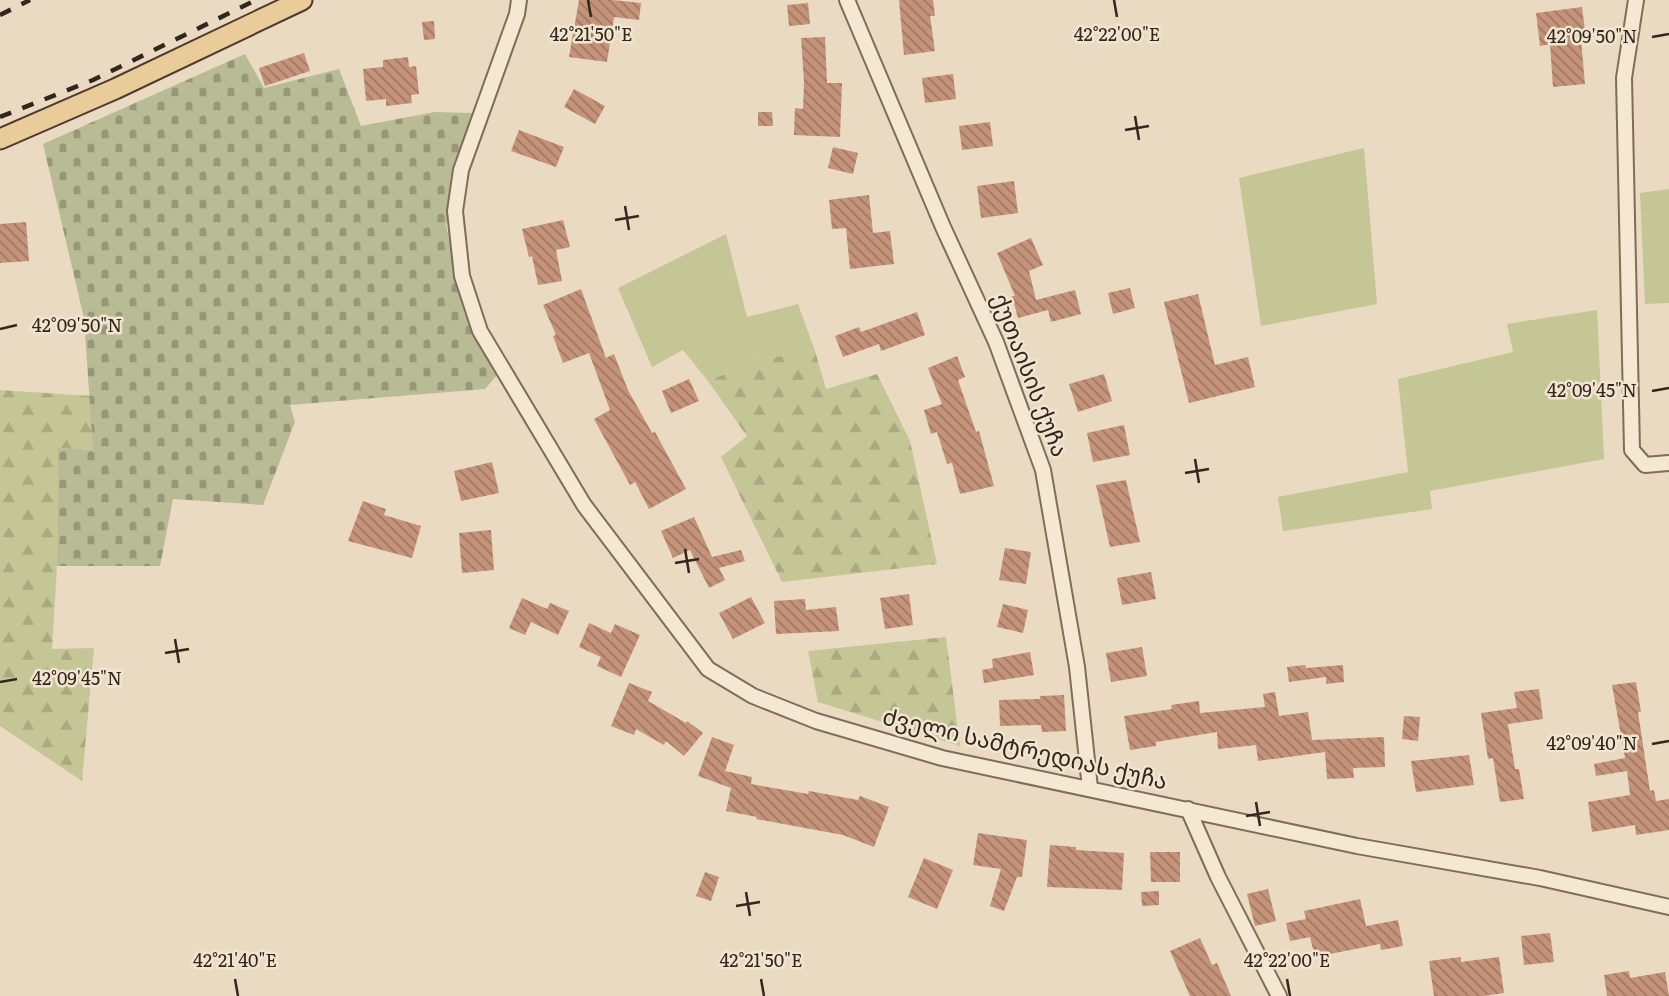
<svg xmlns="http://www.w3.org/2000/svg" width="1669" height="996" viewBox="0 0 1669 996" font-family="Literata,'Noto Sans Georgian',serif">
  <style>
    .green { fill: #c4c696 }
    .forest { fill: url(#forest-firs) }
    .cemetery { fill: url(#cemetery-stones) }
    .building { fill: url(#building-back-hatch) }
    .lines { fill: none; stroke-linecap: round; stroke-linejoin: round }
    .minor-casing { stroke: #816c5a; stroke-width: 18 }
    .major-casing { stroke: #4f3b2e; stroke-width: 23 }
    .minor { stroke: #f5e8d3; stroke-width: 14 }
    .major { stroke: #eacc9b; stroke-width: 19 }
    .rail { stroke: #32261d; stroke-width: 4.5; stroke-dasharray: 12 12; stroke-linecap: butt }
    .ticks { fill: none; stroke: #32261d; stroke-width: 2.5 }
    .labels { text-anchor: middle; stroke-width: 5; stroke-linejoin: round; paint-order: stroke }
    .street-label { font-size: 23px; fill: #32261d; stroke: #f1e5d0 }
    .ticks-label { font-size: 18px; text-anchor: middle; fill: #32261d; stroke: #f1e5d0; stroke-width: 5; stroke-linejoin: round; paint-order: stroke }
  </style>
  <defs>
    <pattern id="forest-firs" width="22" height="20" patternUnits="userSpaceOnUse" patternTransform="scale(1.75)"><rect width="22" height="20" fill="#c4c696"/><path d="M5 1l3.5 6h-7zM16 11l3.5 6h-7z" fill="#a9aa81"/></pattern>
    <pattern id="cemetery-stones" width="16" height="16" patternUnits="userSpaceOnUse" patternTransform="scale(1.75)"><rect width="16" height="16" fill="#b9bb95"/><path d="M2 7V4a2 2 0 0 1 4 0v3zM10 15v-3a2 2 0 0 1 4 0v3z" fill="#979879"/></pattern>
    <pattern id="building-back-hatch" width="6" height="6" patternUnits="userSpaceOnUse" patternTransform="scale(1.75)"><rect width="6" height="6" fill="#c4937a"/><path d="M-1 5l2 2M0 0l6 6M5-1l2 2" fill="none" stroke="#a07863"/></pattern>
  </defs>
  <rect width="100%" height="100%" fill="#e9dac1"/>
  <path class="green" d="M1364 148 1377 304 1261 326 1239 178Z
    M1669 189V303L1645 304 1640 193Z
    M726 234 747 317 798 304 815 351 761 359 708 381 683 350 652 367 618 288Z
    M1597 310 1604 459 1430 491 1432 509 1283 531 1278 497 1408 472 1398 379 1513 352 1507 324Z"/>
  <path class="forest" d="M815 351 826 389 877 374 910 441 937 564 782 582 721 457 747 436 708 381 761 359Z
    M0 390 91 396 93 450 58 448 57 566 52 649 94 648 82 781 0 726Z
    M946 637 960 746 818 702 808 651Z"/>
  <path class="cemetery" d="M245 54 264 88 339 69 361 126 435 112 473 113 461 153 446 225 457 278 497 375 485 389 290 405 295 422 263 505 173 499 160 566H57L58 448 93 450 84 318 43 144Z"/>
  <path class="building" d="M579 0H612L641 3 639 20 614 17 607 62 569 57Z
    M899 0H933L935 16H930L935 51 904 55Z
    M808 3 810 24 789 26 787 5Z
    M1582 7 1586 39 1581 40 1585 84 1553 87 1550 44 1540 46 1536 13Z
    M434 21 435 39 424 40 422 22Z
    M825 37 827 83H842L840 137 794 135 795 108 803 109 804 82 801 38Z
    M304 53 310 71 265 86 259 68Z
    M408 57 409 67 416 66 419 94 411 95 412 103 386 106V99L366 101 363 69 383 67V60Z
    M953 74 956 99 925 103 922 78Z
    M574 89 605 106 595 124 564 107Z
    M758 112H772L773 126H758Z
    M990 122 993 146 962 150 959 126Z
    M519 130 564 147 556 167 511 151Z
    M833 147 858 153 853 174 828 168Z
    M1014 181 1018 213 981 218 977 186Z
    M869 195 873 233 890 231 894 264 850 269 846 228 832 229 829 200Z
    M563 220 570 247 556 250 562 281 538 285 532 256 529 257 522 229Z
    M26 222 29 261 0 263V224Z
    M1031 238 1043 265 1029 271 1036 300 1075 290 1081 314 1051 322 1048 310 1018 318 1012 296H1015L997 253Z
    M1130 288 1135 308 1113 314 1108 293Z
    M581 289 606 358 614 354 628 390 652 433 655 432 686 489 649 509 635 482 630 485 594 419 610 410 589 353 563 363 553 336 556 335 543 305Z
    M1198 294 1215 365 1248 357 1255 387 1189 403 1164 302Z
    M917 312 925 335 881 351 879 344 843 357 835 336 859 327 861 332Z
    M957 356 965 377 958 380 976 432 979 431 994 486 960 494 952 463 947 464 937 432 931 434 924 410 942 404 928 368Z
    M1104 374 1112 401 1078 412 1069 384Z
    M689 379 699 401 671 413 662 391Z
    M1124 425 1130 455 1093 462 1087 433Z
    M492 462 499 493 461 501 454 471Z
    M1126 480 1140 542 1110 547 1096 485Z
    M363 501 386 509 384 515 421 526 412 558 348 541Z
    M694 517 712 557 741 550 745 561 719 568 725 580 709 588 690 550 673 558 661 531Z
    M491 530 494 570 462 573 459 533Z
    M1005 548 1031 552 1026 584 999 580Z
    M1151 572 1156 599 1122 605 1117 578Z
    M909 594 913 625 885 629 880 598Z
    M751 597 765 623 733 639 719 613Z
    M522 598 547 609 550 603 569 611 558 635 531 622 525 635 509 628Z
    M805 599 806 610 836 607 839 631 776 634 774 601Z
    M1003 604 1028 610 1023 633 997 627Z
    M589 623 611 633 615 624 640 635 621 677 597 666 601 657 579 647Z
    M1142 647 1147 676 1111 682 1106 653Z
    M1030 652 1034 675 984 683 982 670 993 668 992 659Z
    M1305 665 1306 668 1343 665 1344 682 1326 684V677L1289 682 1287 667Z
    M1636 682 1641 712H1638L1650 791 1654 790 1656 801 1669 799V830L1636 835 1635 825 1592 832 1588 802 1630 795 1627 771 1596 776 1594 764 1625 758 1612 685Z
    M629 683 652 692 648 701 686 723 687 721 703 733 684 756 666 741 664 745 636 729 634 735 611 726Z
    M1539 689 1543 719 1508 724 1515 769H1519L1524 799 1500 802 1493 758 1488 759 1481 713 1517 708 1514 692Z
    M1275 692 1279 716 1308 712 1312 740 1384 737 1385 767 1353 768 1354 778 1327 779 1325 752 1258 761 1256 745 1218 749 1217 732 1156 742V746L1130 750 1124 716 1172 709 1171 705 1199 701 1200 713 1265 707 1263 694Z
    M1064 695 1066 731 1042 732 1041 725 1000 726 999 700 1040 699V696Z
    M1404 716 1420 717 1418 741 1402 739Z
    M712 737 734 745 725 771 752 777 751 784 808 794 809 791 858 800 860 796 889 807 874 847 843 835 756 819 757 817 726 811 731 788 698 776Z
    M1469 755 1474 785 1416 792 1411 761Z
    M978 833 1027 840 1022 877H1017L1004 911 990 906 1001 869 973 865Z
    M1050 845 1076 847V850L1124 853 1122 890 1047 887Z
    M1150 852H1180V882H1151Z
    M924 858 953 870 937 909 908 897Z
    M705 872 719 877 711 901 696 896Z
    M1268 889 1276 921 1255 926 1247 894Z
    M1159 891V905L1142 906 1141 892Z
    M1360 899 1366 926 1398 920 1403 946 1381 950 1380 944 1315 957 1310 937 1290 941 1286 923 1306 919 1304 911Z
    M1550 933 1554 962 1524 965 1521 936Z
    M1200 938 1212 965 1217 963 1231 996H1190L1170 951Z
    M1461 957V962L1499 957 1504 993 1484 996H1434L1429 961Z
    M1629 971 1630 978 1665 972 1669 996H1607L1604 975Z"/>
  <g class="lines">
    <defs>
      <path id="minor" d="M519 0 517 14 461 170 455 211 462 276 480 331 584 505 708 669 753 696 816 721 942 758 1357 846 1540 878 1669 907
        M847 0 943 227 996 342 1043 470 1077 667 1090 788
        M1636 0 1624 78 1632 450 1645 465 1669 463
        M1188 809 1218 877 1279 996"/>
      <path id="major" d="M0 139 115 89 302 0"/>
    </defs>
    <use href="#minor" class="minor-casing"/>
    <use href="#major" class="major-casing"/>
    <use href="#minor" class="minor"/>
    <use href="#major" class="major"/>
    <path class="rail" d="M0 15 30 0
      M0 117 93 80 256 0"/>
  </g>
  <path class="ticks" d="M588 0 591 17M1114 0 1117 17M1652 37 1669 34M1135 116 1139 140M1125 130 1149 126M625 206 629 230M615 220 639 216M0 329 17 325M1652 391 1669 388M1195 459 1199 483M1185 473 1209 469M685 549 689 573M675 563 699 559M175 639 179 663M165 653 189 649M0 682 17 679M1652 744 1669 741M1256 802 1260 826M1246 816 1270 812M746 892 750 916M736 906 760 902M235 979 238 996M761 979 764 996M1287 979 1290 996"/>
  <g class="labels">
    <g class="street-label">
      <text transform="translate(1030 375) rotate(69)" y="8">ქუთაისის ქუჩა</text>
      <text transform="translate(1025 749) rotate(13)" y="8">ძველი სამტრედიას ქუჩა</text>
    </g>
  </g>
  <g class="ticks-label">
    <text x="591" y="41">42°21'50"E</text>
    <text x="1117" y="41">42°22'00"E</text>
    <text x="1592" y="43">42°09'50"N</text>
    <text x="77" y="332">42°09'50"N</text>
    <text x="1592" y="397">42°09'45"N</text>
    <text x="77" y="685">42°09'45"N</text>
    <text x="1592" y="750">42°09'40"N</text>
    <text x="235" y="967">42°21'40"E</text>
    <text x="761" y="967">42°21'50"E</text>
    <text x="1287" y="967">42°22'00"E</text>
  </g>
</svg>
